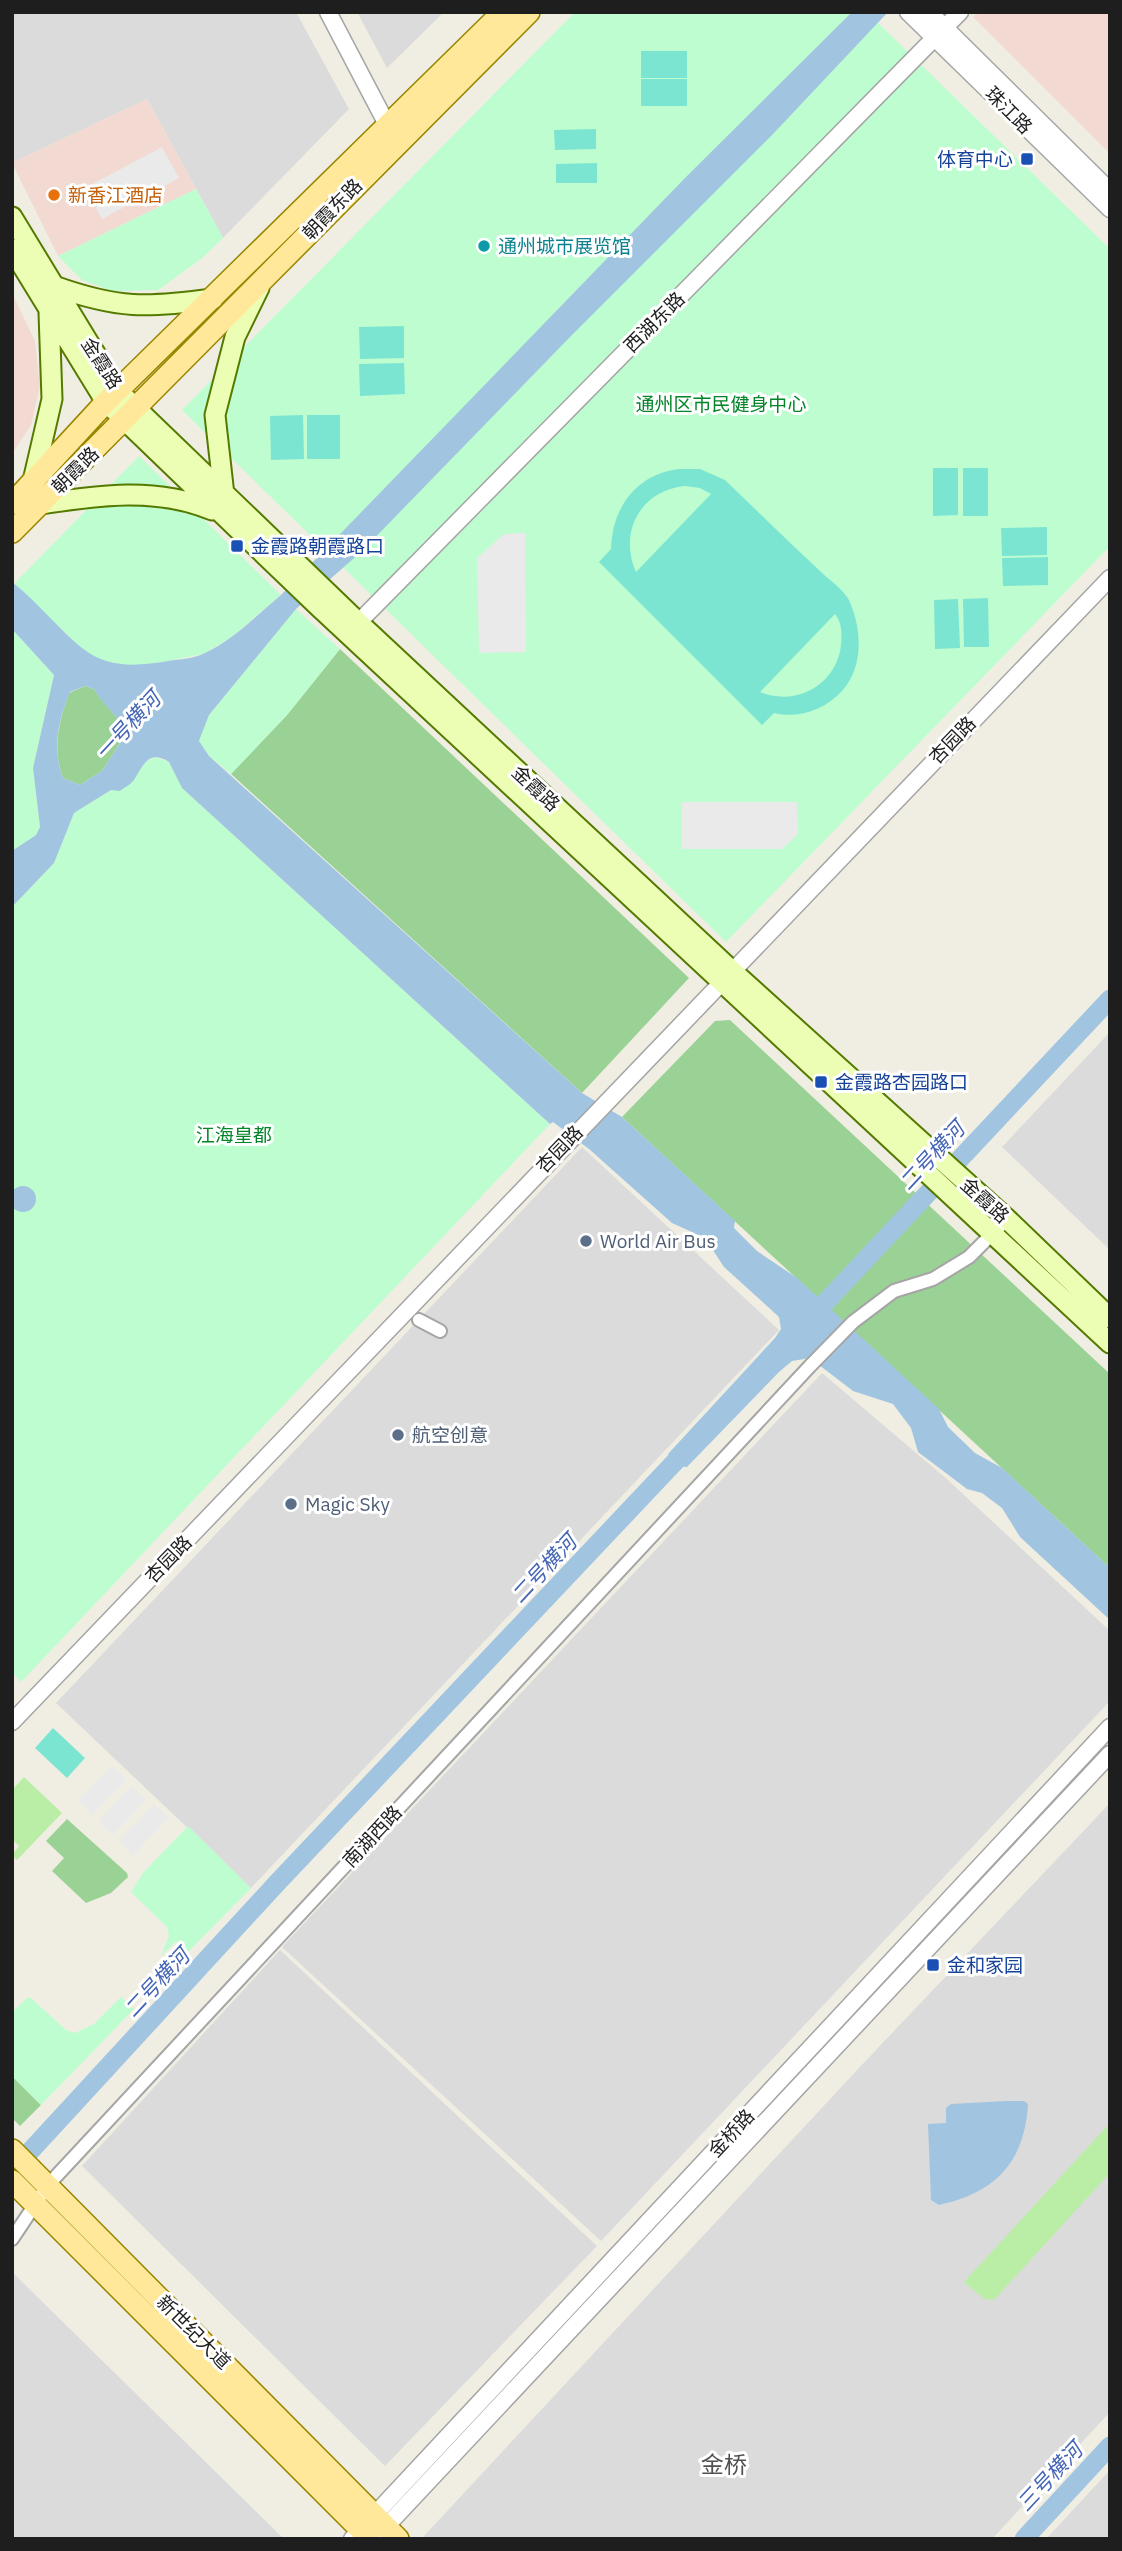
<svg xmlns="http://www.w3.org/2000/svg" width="1122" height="2551" viewBox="0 0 1122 2551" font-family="'IBM Plex Sans','Noto Sans SC',sans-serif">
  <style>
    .residential { fill: #dcdbdb }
    .commercial { fill: #f2d9d1 }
    .grass { fill: #baeea6 }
    .forest { fill: #9ad295 }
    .park { fill: #bdfdd0 }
    .pitch { fill: #7ce5d2; fill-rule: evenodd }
    .parking { fill: #eaeaea }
    .water { fill: #a1c5e1; fill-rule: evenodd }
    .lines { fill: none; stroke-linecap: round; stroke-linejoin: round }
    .river { stroke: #a1c5e1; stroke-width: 19 }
    .minor-casing { stroke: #a5a5a5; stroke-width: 16 }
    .tertiary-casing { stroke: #a5a5a5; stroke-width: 19 }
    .secondary-casing { stroke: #547a00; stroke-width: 23 }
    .primary-casing { stroke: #988600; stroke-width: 24 }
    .minor { stroke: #fff; stroke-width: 12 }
    .tertiary { stroke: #fff; stroke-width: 16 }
    .secondary { stroke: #ebfeb3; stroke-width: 19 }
    .primary { stroke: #ffe899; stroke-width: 21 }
    .transit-dot { fill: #1a4fb4; stroke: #fff; stroke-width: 2.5 }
    .food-dot { fill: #e8710a; stroke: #fff; stroke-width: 2.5 }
    .culture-dot { fill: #0f9aa8; stroke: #fff; stroke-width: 2.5 }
    .service-dot { fill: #5c6f8a; stroke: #fff; stroke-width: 2.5 }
    .labels { text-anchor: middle; stroke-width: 6; stroke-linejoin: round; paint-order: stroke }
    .street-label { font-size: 19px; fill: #1e1e1e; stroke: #fff }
    .transit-label { font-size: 19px; fill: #164399; stroke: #fff; text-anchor: start }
    .food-label { font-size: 19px; fill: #c56008; stroke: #fff; text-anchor: start }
    .culture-label { font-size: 19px; fill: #0d838f; stroke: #fff; text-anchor: start }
    .park-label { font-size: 19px; fill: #048529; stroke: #fff }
    .service-label { font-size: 19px; fill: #4e5e75; stroke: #fff; text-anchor: start }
    .water-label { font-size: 21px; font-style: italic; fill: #4465b5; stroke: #fff }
    .quarter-label { font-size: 23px; fill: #515151; stroke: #fff }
  </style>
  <rect width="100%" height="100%" fill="#f0eee3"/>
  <path class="residential" d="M12 12H296L349 109 223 238 147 99 12 163Z
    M357 12H444L387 68Z
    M1110 1032V1250L1002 1147Z
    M582 1147 779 1330 251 1888 56 1703Z
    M822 1373 948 1480 1110 1631V1701L601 2241 282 1947Z
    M1110 1803V2412L992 2539H425L423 2537 858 2069Z
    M280 1950 597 2246 385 2466 82 2166Z
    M14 2274 284 2539H12Z
    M1110 2470V2539H1046Z"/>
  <path class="commercial" d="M979 12H1110V154L973 17Z
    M147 99 196 189 58 256 12 163Z
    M12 293 35 341 40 386 31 425 12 454Z"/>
  <path class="grass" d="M24 1777 62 1813 17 1860 12 1855 19 1846 12 1839V1790Z
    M1110 2123V2173L994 2300 984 2299 964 2282Z"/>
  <path class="forest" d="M340 649 689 978 582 1093 231 774 287 715Z
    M85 686 94 689C104 706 120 716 126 734L102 771 80 785 63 778C52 748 59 721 69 693Z
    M730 1020 1110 1374V1568L622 1117 715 1021Z
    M67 1819 127 1873 128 1877 111 1893 86 1903 52 1871 64 1858 46 1841Z
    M12 2076 41 2105 20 2126 12 2118Z"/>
  <path class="park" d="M575 12H867L1110 249V546L726 942 182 410Z
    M196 189 223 238 201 259 158 290 112 291 82 280 58 256Z
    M139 456 281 595 229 639 203 654 147 665H120L94 657 80 647 14 584Z
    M296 609 340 649 287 715 231 774 209 756 199 741 209 715Z
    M12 629 54 675 33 768 40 827 36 835 12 851Z
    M155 757 169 762 182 788 550 1124 21 1682 12 1672V907L54 863 74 813 111 790 134 780 141 764Z
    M188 1826 251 1888 187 1953 176 1941 161 1956 169 1936 167 1927 131 1892 143 1873Z
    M121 1997 134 2009 41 2105 12 2076V2012L27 1998H31L66 2030 75 2033 94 2024Z"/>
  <path class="pitch" d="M641 51H687V78H641Z
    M641 79H687V106H641Z
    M596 129V149L555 150 554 130Z
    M597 163V183H556V164Z
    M404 326V358L360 359 359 327Z
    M404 363 405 394 360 396 359 364Z
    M303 415 304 459 271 460 270 416Z
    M307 415H340V459H307Z
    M933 468H958V515L933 516Z
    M963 468H988V516H963Z
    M679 469H700L725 480C756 510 787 540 819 570 828 579 843 589 849 600 862 629 864 667 842 691 825 710 798 719 774 713L762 725 599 562 611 549C612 507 637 474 679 469ZM685 486 700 488 711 494 636 572C618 532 641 490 685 486ZM835 614C842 623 842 633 841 645 837 684 797 707 760 692Z
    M1047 527V555L1002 556 1001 528Z
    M1048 557V585L1003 586 1002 558Z
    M988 598 989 647H964L963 599Z
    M958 599 960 648 935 649 934 600Z
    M53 1728 85 1758 67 1778 35 1748Z"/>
  <path class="parking" d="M162 147 179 178 102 219 85 188Z
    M525 533 526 652 479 653 477 558 504 534Z
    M682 802H797L798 834 782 849H682Z
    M112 1766 126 1780 92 1815 78 1801Z
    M132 1786 146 1800 113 1835 98 1821Z
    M154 1804 169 1818 133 1855 119 1841Z"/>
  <path class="water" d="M852 12H888L773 134 569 338 361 552 296 609 209 715 199 741 209 756 582 1093 622 1117 735 1221 734 1228 757 1251 797 1278 939 1409 948 1427 975 1453 1002 1468 1110 1568V1620L1020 1537 1002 1508 982 1493 967 1489 918 1452 911 1428 893 1404 853 1391 810 1358 792 1361 779 1372 687 1467 672 1465 668 1454 775 1338 781 1329 779 1317 724 1267 705 1238 672 1223 589 1149 553 1122 550 1124 182 788 169 762C149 749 143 765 134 780 131 784 124 788 120 791L111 790 74 813 54 863 12 907V851L36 835 40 827 33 768 54 675 12 629V582C38 602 57 628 82 648 108 669 138 666 168 661 180 659 193 659 205 653 233 640 257 615 281 595L686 177ZM85 686 94 689C103 706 120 716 126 734L102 771 80 785 63 778C52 748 58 721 70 692Z
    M10 1199a13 13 0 1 1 26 0a13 13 0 1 1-26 0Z
    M1006 2101H1024L1028 2104C1025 2162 995 2193 939 2205L931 2200 928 2124 946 2123V2108L951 2104Z"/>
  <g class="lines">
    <path class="river" d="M807 1322 1110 999
      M12 2171 277 1883 688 1448
      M1024 2539 1110 2446"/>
    <defs>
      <path id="minor" d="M419 1320 440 1331
        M12 2239 48 2185 810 1366 853 1322 894 1291 933 1279 969 1257 1007 1219"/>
      <path id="tertiary" d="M328 12 392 134
        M908 12 1110 209
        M929 12 1110 191
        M350 631 960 12
        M12 1722 1110 578
        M379 2534 1110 1754
        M352 2539 1110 1727"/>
      <path id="secondary" d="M12 217 118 391 359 623 732 971 1007 1219 1110 1318
        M12 249 106 402 319 607 1110 1343
        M54 286C118 309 147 308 213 299
        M33 481 52 399 49 313
        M224 495 215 415 235 337 259 288
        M41 504C99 495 157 487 212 510"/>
      <path id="primary" d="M12 504 106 402 503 12
        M12 532 529 12
        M12 2150 398 2539
        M12 2181 370 2539"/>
    </defs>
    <use href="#minor" class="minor-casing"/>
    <use href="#tertiary" class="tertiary-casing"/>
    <use href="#secondary" class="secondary-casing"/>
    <use href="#primary" class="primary-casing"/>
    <use href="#minor" class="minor"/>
    <use href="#tertiary" class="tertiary"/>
    <use href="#secondary" class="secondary"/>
    <use href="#primary" class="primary"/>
  </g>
  <g class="transit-dot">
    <rect x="1020" y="152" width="14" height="14" rx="3.5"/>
    <rect x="230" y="539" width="14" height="14" rx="3.5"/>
    <rect x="814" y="1075" width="14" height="14" rx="3.5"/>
    <rect x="926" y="1958" width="14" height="14" rx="3.5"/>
  </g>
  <circle class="food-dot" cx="54" cy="195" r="7"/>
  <circle class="culture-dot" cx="484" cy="246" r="7"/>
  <g class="service-dot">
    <circle cx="586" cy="1241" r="7"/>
    <circle cx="398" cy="1435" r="7"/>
    <circle cx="291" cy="1504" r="7"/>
  </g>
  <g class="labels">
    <g class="street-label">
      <text transform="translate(1009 110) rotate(45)" y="7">珠江路</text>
      <text transform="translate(332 209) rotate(-46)" y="7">朝霞东路</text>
      <text transform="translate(654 322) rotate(-45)" y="7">西湖东路</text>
      <text transform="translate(102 363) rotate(57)" y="7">金霞路</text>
      <text transform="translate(75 470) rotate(-45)" y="7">朝霞路</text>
      <text transform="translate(952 740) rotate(-46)" y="7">杏园路</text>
      <text transform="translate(536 788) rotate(43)" y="7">金霞路</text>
      <text transform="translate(559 1149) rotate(-46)" y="7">杏园路</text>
      <text transform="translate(985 1200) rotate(42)" y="7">金霞路</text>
      <text transform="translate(168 1559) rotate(-46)" y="7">杏园路</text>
      <text transform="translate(372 1836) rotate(-47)" y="7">南湖西路</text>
      <text transform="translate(731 2133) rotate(-47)" y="7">金桥路</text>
      <text transform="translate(194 2332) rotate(45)" y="7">新世纪大道</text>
    </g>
    <g class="transit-label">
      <text x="1013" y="166" text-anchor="end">体育中心</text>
      <text x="251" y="553">金霞路朝霞路口</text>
      <text x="835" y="1089">金霞路杏园路口</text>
      <text x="947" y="1972">金和家园</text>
    </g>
    <g class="food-label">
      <text x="68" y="202">新香江酒店</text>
    </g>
    <g class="culture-label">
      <text x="498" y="253">通州城市展览馆</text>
    </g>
    <g class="park-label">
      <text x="721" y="411">通州区市民健身中心</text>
      <text x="234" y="1142">江海皇都</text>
    </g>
    <g class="service-label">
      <text x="600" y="1248">World Air Bus</text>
      <text x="412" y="1442">航空创意</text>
      <text x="305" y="1511">Magic Sky</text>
    </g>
    <g class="water-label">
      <text transform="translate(128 726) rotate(-47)" y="7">一号横河</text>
      <text transform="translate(932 1156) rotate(-47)" y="7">二号横河</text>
      <text transform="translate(544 1569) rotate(-47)" y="7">二号横河</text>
      <text transform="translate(157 1983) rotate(-47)" y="7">二号横河</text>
      <text transform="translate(1050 2477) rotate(-47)" y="7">三号横河</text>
    </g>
    <g class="quarter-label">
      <text x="724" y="2473">金桥</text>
    </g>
  </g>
  <rect width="1122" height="2551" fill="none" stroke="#1e1e1e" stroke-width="28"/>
</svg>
